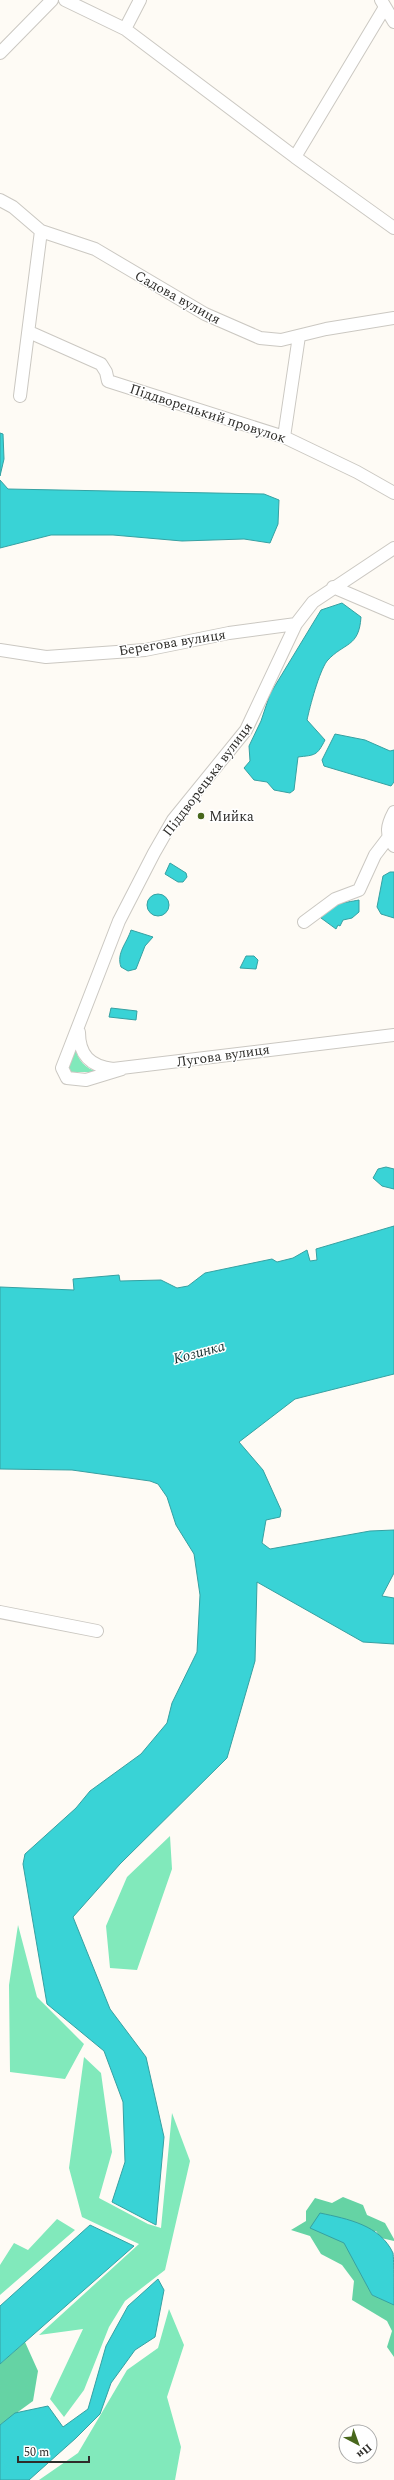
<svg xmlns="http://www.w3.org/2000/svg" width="394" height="2480" viewBox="0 0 394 2480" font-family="Spectral,serif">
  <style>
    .green { fill: #81e9bb }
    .forest { fill: #65d3a4 }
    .water { fill: #39d3d6; stroke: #36a1a2 }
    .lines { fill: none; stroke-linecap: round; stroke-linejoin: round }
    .minor-casing { stroke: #cbc8c2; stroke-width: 14 }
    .minor { stroke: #fff; stroke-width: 12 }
    .poi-dot { fill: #48671c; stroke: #fff; stroke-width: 1.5 }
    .labels { text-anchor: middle; stroke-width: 3; stroke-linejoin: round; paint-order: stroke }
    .street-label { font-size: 14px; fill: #2e2d2a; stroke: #fff }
    .poi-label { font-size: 14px; fill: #2e2d2a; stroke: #fff; text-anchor: start }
    .water-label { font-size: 15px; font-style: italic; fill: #183131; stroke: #fff }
  </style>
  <rect width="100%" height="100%" fill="#fefbf5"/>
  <path class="green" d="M75 1047C78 1061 85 1068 98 1072H71L66 1063Z
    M170 1836 172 1869 137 1970 110 1968 106 1926 127 1877Z
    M18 1925 37 1997 84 2044 65 2079 10 2072 9 1985Z
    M84 2057 101 2073 112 2152 99 2198 148 2224 161 2228 172 2113 190 2161 165 2270 125 2301 109 2327 84 2390 64 2417 50 2399 83 2329 39 2335 139 2244 82 2217 69 2168Z
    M57 2219 75 2230 0 2295V2265L14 2243 28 2250Z
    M169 2309 184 2345 167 2397 181 2447 175 2480H39L78 2453 127 2370 158 2348Z"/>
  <path class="forest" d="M343 2197 363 2205 367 2215 385 2223 394 2239V2241L381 2238 376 2231 345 2243 372 2295 394 2304V2357L387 2347 392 2331 387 2321 352 2300 354 2281 342 2265 321 2254 310 2236 291 2230 306 2221V2211L315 2198 332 2203Z
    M25 2342 38 2371 33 2401 0 2425V2364Z"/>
  <path class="water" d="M0 433 3 434 4 459 0 476Z
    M0 480 8 489 264 494 279 500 278 524 270 543 244 539 182 541 113 535H51L0 548Z
    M342 603 361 617C359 648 344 642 327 661 319 672 310 706 307 720L325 740C317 756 315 755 298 757L294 790 290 793 274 790 267 782 254 780 244 768 250 761 249 746 261 721 270 694 321 610Z
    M335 734 365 740 390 751 394 750V782L391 786 324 766 322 760Z
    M170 863 186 873 187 877 183 882H178L165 874Z
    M390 872H394V918L381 914 377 907 383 876Z
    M147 905a11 11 0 1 1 22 0a11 11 0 1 1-22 0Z
    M359 900V912L352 918 343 920 340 926 338 925 336 929 321 918C329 903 344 903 359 900Z
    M131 930 153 937 145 946 136 969 128 971 121 967C116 953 127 943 131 930Z
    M246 956H254L258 960 256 969 240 968Z
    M111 1008 137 1011 136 1020 109 1017Z
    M386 1167 394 1169V1189L382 1186 373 1178 378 1169Z
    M394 1226V1374L295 1399 239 1442 263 1470 281 1510 280 1517 266 1520 262 1543 270 1549 370 1531 394 1530V1573L382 1596 394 1598V1644L363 1642 257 1582 255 1661 227 1758 120 1864 73 1917 110 2009 146 2057 164 2137 156 2225 112 2202 125 2162 123 2102 104 2051 47 2004 23 1864 25 1854 76 1808 90 1791 141 1754 167 1723 172 1703 197 1652 200 1595 194 1554 176 1525 167 1497 158 1484 150 1481 72 1470 0 1469V1287L74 1290 73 1279 119 1275 120 1281 161 1280 177 1288 188 1286 205 1273 272 1259 277 1262 293 1258 307 1250 310 1261 317 1260 316 1249Z
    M320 2213C348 2219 380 2225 393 2253 394 2259 394 2296 394 2305L372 2295 344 2243 310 2228Z
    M90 2225 134 2246 0 2364V2306Z
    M158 2279 164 2290 155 2337 135 2350 111 2383 100 2414 76 2438 29 2480H0V2425L15 2413 48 2406 63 2427 88 2409 106 2346 128 2306Z"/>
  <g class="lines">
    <defs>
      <path id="minor" d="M65 0 125 29 295 157 394 228
        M381 0 394 22
        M125 29 140 0
        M0 53 52 0
        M295 157 385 7
        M0 200 13 207 41 231 95 249 205 314 260 338 281 340 326 329 394 318
        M29 332 101 364 106 372 108 381 284 437 357 472 394 493
        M20 396 41 231
        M284 437 299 336
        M333 587 394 613
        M0 650 46 657 145 650 229 633 296 624
        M394 812C387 825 385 834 394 846
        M304 922 335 899 359 890 375 855 388 838
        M79 1032C79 1055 90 1066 113 1069L394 1035
        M122 1069 86 1080 67 1078 62 1068 119 921 154 853 173 820 246 730 296 624 313 602 394 548
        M0 1612 97 1631"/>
    </defs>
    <use href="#minor" class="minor-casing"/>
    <use href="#minor" class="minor"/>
  </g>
  <circle class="poi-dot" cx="201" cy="816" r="4"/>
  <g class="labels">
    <g class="street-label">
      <text transform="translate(178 297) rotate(29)" y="5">Садова вулиця</text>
      <text transform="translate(208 413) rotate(18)" y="5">Піддворецький провулок</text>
      <text transform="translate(172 642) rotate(-9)" y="5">Берегова вулиця</text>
      <text transform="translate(207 779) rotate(-53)" y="5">Піддворецька вулиця</text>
      <text transform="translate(223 1055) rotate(-8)" y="5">Лугова вулиця</text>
    </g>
    <g class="poi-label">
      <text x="209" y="821">Мийка</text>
    </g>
    <g class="water-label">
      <text transform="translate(199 1352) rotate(-15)" y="5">Козинка</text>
    </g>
  </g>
  <g transform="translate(358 2444) rotate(139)"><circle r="19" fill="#ffffff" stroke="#ababaa"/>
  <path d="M0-3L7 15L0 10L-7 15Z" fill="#48671c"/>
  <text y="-6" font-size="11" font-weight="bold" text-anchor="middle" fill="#2e2d2a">Пн</text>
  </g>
  <path d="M18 2456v6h71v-6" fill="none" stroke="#2e2d2a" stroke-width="2"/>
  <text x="24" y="2456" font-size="12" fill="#2e2d2a" stroke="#ffffff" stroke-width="3" paint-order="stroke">50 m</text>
</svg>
